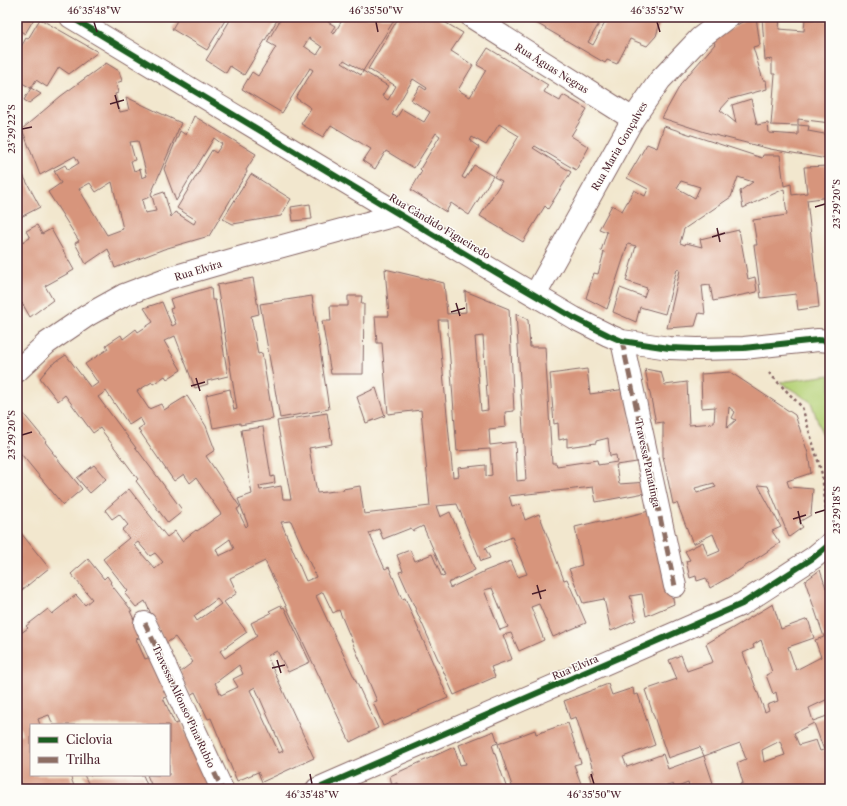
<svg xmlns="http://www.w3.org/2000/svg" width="847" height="806" viewBox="0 0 847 806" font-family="'Libre Caslon Text',serif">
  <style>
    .green { fill: #b6d278; stroke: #807852 }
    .building { fill: #d7957b; fill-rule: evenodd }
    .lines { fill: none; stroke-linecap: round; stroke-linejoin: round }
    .minor-casing { stroke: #856564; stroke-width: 24 }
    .path { stroke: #856564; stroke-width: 2.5; stroke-dasharray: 3 3; stroke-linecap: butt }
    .minor { stroke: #fff; stroke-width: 22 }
    .quiet { stroke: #8d6e63; stroke-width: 5; stroke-dasharray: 10 5; stroke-linecap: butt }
    .cycleway-casing { stroke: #fdfcf7; stroke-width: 8 }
    .cycleway { stroke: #1b5e20; stroke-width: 6 }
    .ticks { fill: none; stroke: #4a1f2b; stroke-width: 1.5 }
    .labels { text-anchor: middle; stroke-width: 3; stroke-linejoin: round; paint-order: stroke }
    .street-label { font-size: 10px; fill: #4a1f2b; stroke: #fdfcf7 }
    .neatline { fill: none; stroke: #4a1f2b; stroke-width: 1.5 }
    .ticks-label { font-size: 10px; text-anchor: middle; fill: #4a1f2b }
  </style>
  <rect width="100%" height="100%" fill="#fdfcf7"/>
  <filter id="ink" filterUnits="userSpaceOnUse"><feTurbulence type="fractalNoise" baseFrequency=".025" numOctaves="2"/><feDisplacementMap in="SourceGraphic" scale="8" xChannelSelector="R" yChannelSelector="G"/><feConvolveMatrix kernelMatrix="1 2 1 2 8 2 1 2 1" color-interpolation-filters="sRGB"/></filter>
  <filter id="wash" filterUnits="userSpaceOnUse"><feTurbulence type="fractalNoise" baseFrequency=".012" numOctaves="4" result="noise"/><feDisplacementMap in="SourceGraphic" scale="16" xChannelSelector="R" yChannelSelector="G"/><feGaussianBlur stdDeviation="0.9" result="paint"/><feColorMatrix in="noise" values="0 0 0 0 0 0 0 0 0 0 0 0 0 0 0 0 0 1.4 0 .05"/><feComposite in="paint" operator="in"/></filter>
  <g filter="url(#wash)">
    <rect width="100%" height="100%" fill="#f2e7ce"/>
    <path class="green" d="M830 375V468L826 446 811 402 780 382Z"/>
    <g id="blocks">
      <path class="building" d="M17 17H35L25 34 19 30 17 33Z
        M179 17H227L207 50 172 29Z
        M232 17H279L244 75 230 66 226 73 206 60Z
        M282 17H331L328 22 335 26 331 32 334 34 344 17H396L363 71 388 86 382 96 388 100 396 86 368 69 399 17H436L463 33 451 51 473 65 458 90 470 97 486 70 477 65 488 48 548 85 544 92 560 101 563 95 587 109 571 136 589 147 576 170 535 146 533 148 571 172 548 209 545 206 523 242 480 216 502 181 494 177 519 136 499 124 486 145 472 137 470 141 479 147 462 177 465 179 474 165 493 176 469 215 451 203 446 212 411 190 422 171 420 169 440 136 436 133 414 168 386 151 375 169 363 161 371 149 331 125 323 137 301 124 311 108 296 98 313 70 310 68 282 113 242 89 252 72 258 76 276 47 267 42ZM309 38 322 47 317 55 304 46ZM344 60 363 71 361 75 342 63ZM413 79 427 88 426 90 420 86 411 100 430 112 424 122 402 109 397 117 392 115Z
        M526 17H603L588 42 593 45 608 17H662L656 36 647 46 630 39 617 64 607 60 605 63Z
        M750 17H756L760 45 753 47 763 80H766L767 89 730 99 720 110 736 123 732 105 751 99 757 125 768 123 769 133 798 135V126L771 125 775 74H772V59L765 60 762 17H780L779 29 804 31 805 18 830 21V123L798 119V125L809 126 808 131 830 135V197L807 200 819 307 798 310 796 294 761 298 754 245H757L753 220 787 215 784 189 743 208 740 191 753 182 738 177 731 197 684 229 680 243 685 245 686 243 702 247 700 239 739 230 748 279 755 277 757 292 713 301 710 285 702 286 705 314 699 313 695 326 667 328 680 270 677 269 665 314 640 307 636 322 613 312 620 288 644 297 647 288 626 281 636 246 628 244 607 309 586 298 594 273 598 274 604 252 601 251 607 232 599 229 612 205 622 211 634 190 645 196 648 189 627 178 647 144 657 148 664 126 762 158 763 155H780L784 186 791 184 792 195 807 193 804 167 828 166 827 159 770 149 711 134 662 118 682 82 715 44 713 40ZM681 181 700 187 695 198 677 188Z
        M40 19 98 52 69 74 59 67 47 87 36 80 31 88 22 83 17 91V54L26 38 28 39Z
        M106 63 119 71 122 81 116 83 118 93 115 94 120 112 129 110 126 97 181 123 151 194 152 196 142 200 145 213 156 211 152 196 164 192 171 217 175 212 194 224 196 220 177 208 212 150 216 153 222 144 214 138 176 201 164 169 180 131 186 135 194 116 256 154 246 170 247 172 209 236 164 249 115 268 108 249 86 264 75 243 79 241 48 192 61 183 54 171 65 165 68 170 79 163 75 156 40 175 22 129 61 96ZM138 141 147 176 142 178 140 169 134 171 131 161 135 160 130 142ZM112 182 123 229 107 235 79 189 90 183 96 192Z
        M31 88 41 94 29 103 24 100Z
        M17 164 40 207 17 219Z
        M251 174 291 199 281 216 233 224 223 219Z
        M310 204 312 219 293 221 291 207Z
        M37 225 42 234 51 229 74 270 45 286 53 300 30 317 22 303 17 306V245L30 238 26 231Z
        M385 269 444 283 447 314 466 312 465 291 509 309 514 411 505 412 506 427 489 429 490 445 515 442 517 481 526 480 516 313 528 320 530 347H545L552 463H556L557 466 597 460 598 465 617 462 616 455 610 456 608 438 596 441V443L567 447V438L559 440 558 423 554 424 550 374 587 369 590 394 626 389 637 462 616 465 619 484 648 482 650 492 596 502 593 487 509 496 512 506 520 504 525 520 539 514 564 580 567 579 586 623 553 637 539 604 531 607 544 640 519 651 511 633 503 635 512 659 491 667 495 677 454 695 399 572 403 571 397 555 410 550 415 561 432 554 442 577 445 576 423 526 413 531 411 528 383 539 379 529 369 533 385 569 389 567 402 599 405 598 448 698 383 726 373 702 377 701 339 610 333 613 323 592 316 596 378 728 350 742 265 561 230 578 237 593 224 602 247 632 220 651 225 658 257 636 251 623 271 613 269 611 281 605 282 608 284 607 310 662 288 672 277 651 267 656 314 758 262 782 258 772 237 781 211 718 208 719 195 692 190 695 180 672 193 662 175 637 165 644 145 601 136 607 125 594 128 591 103 559 129 538 122 530 128 525 119 514 112 519 105 510 129 489 167 537 175 531 182 541 196 530 197 531 221 514 196 478 190 483 184 474 174 481 138 429 144 425 140 418 129 425 106 391 98 397 183 511 168 523 136 481 138 479 100 428 93 433 65 395 58 401 40 378 51 365 66 355 91 388 98 383 85 364 108 349 106 345 121 335 123 339 136 329 138 332 153 322 144 308 162 302 172 326 176 324 170 309 173 308 170 299 211 287 212 300H215L228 376 207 381 208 384 195 388 175 336 164 341 181 370 167 379 165 376 153 384 152 382 137 391 149 409 161 404 164 410 187 396 206 426 215 450 206 456 240 507 237 509 246 527 248 525 238 499 252 494 241 430 263 427 271 477 274 476 275 483 259 486 260 490 281 486 283 499H291L277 421 327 413 332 444 309 448 317 493 344 490 343 489 360 486 364 514 430 506 421 410 388 414 382 343H377L375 316H389ZM438 320H447L457 451 490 449 492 475 486 476V465L458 468 459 476 453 477ZM483 336 488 410 481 411 475 337ZM457 504 481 561 490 558 485 548 512 537 527 574 518 577 511 561 485 571 450 588 448 583 475 570 450 512 440 517 436 506ZM291 521 316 577 306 581 281 522ZM230 539 234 549 219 556 216 549ZM138 542 150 556 155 553 163 562 155 569 134 545ZM492 588 508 627 500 630 484 590ZM217 599 221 604 197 621 194 616ZM239 665 243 674 233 679 238 687 221 695 215 683ZM255 687 283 751 279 753 250 690Z
        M253 278 259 314 251 316 258 354 262 353 273 419 240 425V423L213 428 206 395 230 389 234 410 237 409 217 285Z
        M312 296 329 409 280 418 260 304Z
        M348 296H362L361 304H364L363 374H331L322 321H331L330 306H348Z
        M645 369 661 372 665 385 687 382 689 425 714 423 715 407 702 408 701 374 730 372 795 415 808 453 811 473 787 481 789 487 813 489 811 515 799 522 803 527 789 537 768 486 758 485 781 527 772 531 780 543 729 577 710 588 706 578 697 581 696 576 690 578 686 561 690 560 685 551 703 542 708 556 720 551 713 534 693 544 677 503 673 504 663 456V422L656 423ZM729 407 735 412 732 418 736 420 727 428ZM714 483 716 487 697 493 695 488Z
        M376 388 385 416 366 423 357 397Z
        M17 406 46 441 45 442 53 452H52L82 489 63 505 17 449Z
        M94 465 106 479 90 493 77 478Z
        M649 511 670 582 674 604 646 616 642 594 630 596 636 620 611 631 604 599 583 603 569 569 582 565 575 527 600 521 601 523Z
        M17 528 49 568 17 594Z
        M88 559 104 579 107 576 111 582 110 583 132 611H130L142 637 136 639 145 659 151 657 169 696 163 698 175 724 181 722 211 789H153L147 775H169V725H53L49 715 38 719 40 725H31V775H70L75 789H17V785L22 784 17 771V736L22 734 18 724 17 725V636L28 628 26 626 48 609 52 614 76 595 85 605 92 599 71 574Z
        M820 570 826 588 830 587V643L827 644 830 653V698L809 708 813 721 830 715V789H734L741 787 740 784 743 783 737 763 746 759 740 743 704 756 700 747 668 758 645 690 677 679 669 660 681 655 687 671 713 662 706 644 773 604 781 629 808 619 814 638 788 647 796 670 821 657 815 640 824 637 805 581ZM761 640 772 672 766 675 773 694 776 692 778 701 767 705 769 710 765 712 743 653 754 648 753 645ZM814 723 824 750 820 751 816 740 799 745 794 733ZM780 741 785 755 764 762 762 750Z
        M608 684 612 695 633 688 634 695 638 694 655 745 623 757 627 767 663 754 668 769 704 756 713 783 704 786 705 789H690L688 783 675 788 673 784 659 789H594L589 775 594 773 576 717 570 719 564 701Z
        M568 723 581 763 574 765 583 789H513L498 744 535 730 536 734Z
        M494 731 498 743 492 745 507 789H399L397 783 392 785 390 776 454 747 460 765 466 764 459 745Z
        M84 775H143L147 785 141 787V789H91Z"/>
    </g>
  </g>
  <g filter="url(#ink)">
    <use href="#blocks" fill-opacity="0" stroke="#856564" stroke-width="1"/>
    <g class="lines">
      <defs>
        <path id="minor" d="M71 17 497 273 574 318 608 335 622 341 669 348 697 349 744 348 818 340 830 341
          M472 17 633 119
          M535 295 633 119 660 80 700 38 728 17
          M622 341 675 586
          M17 371 47 343 88 315 124 295 166 279 235 259 400 214
          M145 623 222 789
          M317 789 742 604 813 558 830 544"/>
      </defs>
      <use href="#minor" class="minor-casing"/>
      <path class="path" d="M769 373 802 407 822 474 827 518"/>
      <use href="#minor" class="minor"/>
      <path class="quiet" d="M622 341 675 586
        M145 623 222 789"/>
      <defs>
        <path id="cycleway" d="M71 17 497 273 574 318 608 335 622 341 669 348 697 349 744 348 818 340 830 341
          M317 789 742 604 813 558 830 544"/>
      </defs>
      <use href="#cycleway" class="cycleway-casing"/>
      <use href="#cycleway" class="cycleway"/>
    </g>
  </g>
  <path class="ticks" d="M94 22 97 32M376 22 378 32M657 22 660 32M115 95 119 109M110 104 124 100M22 129 32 127M815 207 825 204M717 228 720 242M712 237 725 233M456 303 460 316M451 312 465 308M196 378 200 391M191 386 205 382M22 435 32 432M798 511 801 524M815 513 825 510M793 519 806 515M537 585 541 599M532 594 546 590M277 660 281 673M272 668 285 665M310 774 312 784M591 774 594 784"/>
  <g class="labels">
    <g class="street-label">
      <text transform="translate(552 68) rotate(32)" y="4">Rua Águas Negras</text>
      <text transform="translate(619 146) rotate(-60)" y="4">Rua Maria Gonçalves</text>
      <text transform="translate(440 226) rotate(31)" y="4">Rua Cândido Figueiredo</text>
      <text transform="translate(198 270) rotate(-17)" y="4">Rua Elvira</text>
      <text transform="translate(648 463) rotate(78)" y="4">Travessa Panatinga</text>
      <text transform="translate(575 667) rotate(-23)" y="4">Rua Elvira</text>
      <text transform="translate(184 706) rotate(65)" y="4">Travessa Alfonso Pina Rubio</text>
    </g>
  </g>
  <rect width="847" height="806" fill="none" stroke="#fdfcf7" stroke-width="44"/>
  <rect x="30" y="724" width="140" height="52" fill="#fdfcf7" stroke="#b5a4a5"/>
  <rect x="38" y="737" width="20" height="6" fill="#1b5e20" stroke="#b5a4a5"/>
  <text x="66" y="744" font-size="12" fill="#4a1f2b">Ciclovia</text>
  <rect x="38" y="757" width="20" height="6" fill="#8d6e63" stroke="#b5a4a5"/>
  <text x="66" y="764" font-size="12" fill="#4a1f2b">Trilha</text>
  <rect x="22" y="22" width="803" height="762" class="neatline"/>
  <g class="ticks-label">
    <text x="94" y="14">46°35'48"W</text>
    <text x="376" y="14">46°35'50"W</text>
    <text x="657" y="14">46°35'52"W</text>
    <text transform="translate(11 129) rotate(-90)" y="4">23°29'22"S</text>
    <text transform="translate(836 204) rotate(-90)" y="4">23°29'20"S</text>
    <text transform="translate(11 435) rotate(-90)" y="4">23°29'20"S</text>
    <text transform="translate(836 510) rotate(-90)" y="4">23°29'18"S</text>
    <text x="312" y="798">46°35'48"W</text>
    <text x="594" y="798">46°35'50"W</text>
  </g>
</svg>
